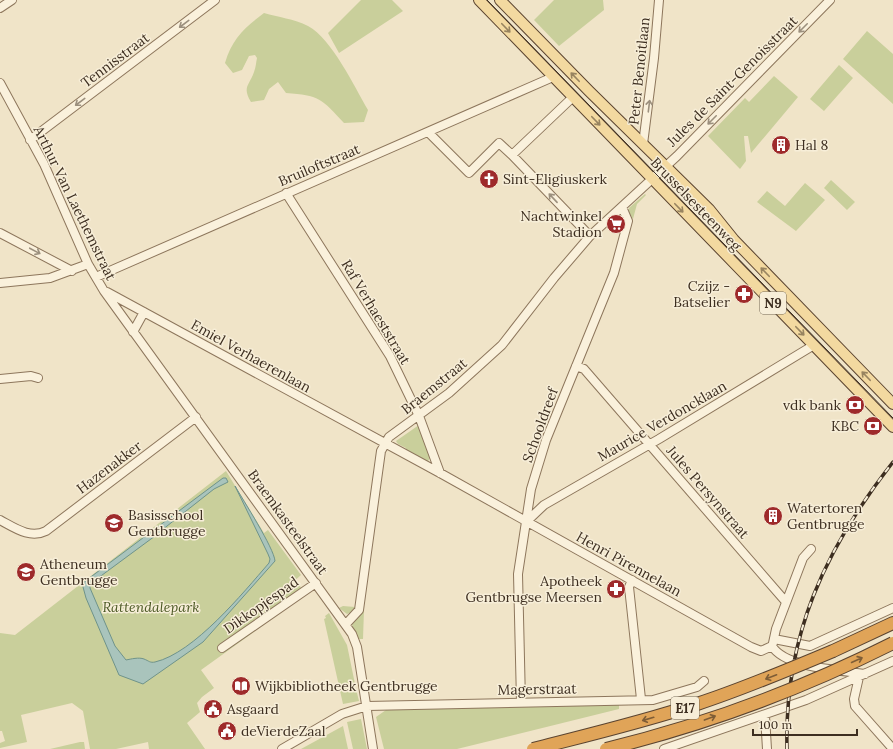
<svg xmlns="http://www.w3.org/2000/svg" width="893" height="749" viewBox="0 0 893 749" font-family="Lora,serif">
  <style>
    .green { fill: #c9cf9b }
    .water { fill: #a9c4bc; stroke: #6f938a }
    .lines { fill: none; stroke-linecap: round; stroke-linejoin: round }
    .minor-casing { stroke: #8d765c; stroke-width: 10 }
    .major-casing { stroke: #5b4430; stroke-width: 12 }
    .highway-casing { stroke: #5b4430; stroke-width: 14 }
    .minor { stroke: #faf1dc; stroke-width: 8 }
    .major { stroke: #f3d9a0; stroke-width: 10 }
    .highway { stroke: #e0a458; stroke-width: 12 }
    .tram { stroke: #3d2e20; stroke-width: 1 }
    .rail-casing { stroke: #3d2e20; stroke-width: 3.5 }
    .rail { stroke: #f7eed8; stroke-width: 2; stroke-dasharray: 6; stroke-linecap: butt }
    .highway-bridge-casing { stroke: #5b4430; stroke-width: 14; stroke-linecap: butt }
    .highway-bridge { stroke: #e0a458; stroke-width: 12 }
    .oneway { stroke: #9c907e }
    .oneway2 { stroke: #988460 }
    .oneway3 { stroke: #7e5d36 }
    .labels { text-anchor: middle; stroke-width: 3; stroke-linejoin: round; paint-order: stroke }
    .shield { fill: #f7eed8; stroke: #756857; stroke-width: 1 }
    .shield-label { font-size: 13px; font-weight: bold; fill: #3d2e20 }
    .street-label { font-size: 14px; fill: #3d2e20; stroke: #f7eed8 }
    .poi-label { font-size: 14px; fill: #3d2e20; stroke: #f7eed8; text-anchor: start }
    .park-label { font-size: 14px; font-style: italic; fill: #4d5a26; stroke: #f7eed8 }
  </style>
  <rect width="100%" height="100%" fill="#f0e4c8"/>
  <path class="green" d="M361 0H392L403 11 339 53 328 33Z
    M554 0H603L604 10 559 46 534 20Z
    M264 13C278 17 294 19 308 26 332 39 354 86 368 110L364 122 344 123C322 99 319 95 286 93L278 82 269 89 264 100 251 102C242 87 249 86 254 72 256 67 256 62 257 58L255 55 249 56 242 70 233 73 225 63C232 39 244 28 264 13Z
    M867 31 893 54V104L843 59Z
    M839 65 853 78 824 111 810 99Z
    M774 76 798 97 751 153 748 136H744L746 161 740 169 708 136 745 98 749 102Z
    M831 180 855 202 847 210 824 188Z
    M805 183 825 200 796 231 757 202 767 191 785 206Z
    M645 194 646 195 637 204 633 219 628 211 629 208Z
    M419 425 430 458 427 463 405 450 406 448 398 444 396 441Z
    M226 471 264 533 268 530 301 575 292 583 295 588 299 585 302 589 301 598 201 670 214 688 202 697 197 703 200 712 187 723 205 749H149L148 742 116 749H90L83 711 72 703 21 715 27 742 0 748V743L5 741 2 731H0V633L15 635Z
    M343 606 355 607 352 612 347 614 339 608Z
    M362 610H364L363 639H358L352 625Z
    M329 613 347 645 355 684H353L354 689H356L359 701 343 704 324 619 326 618 325 616Z
    M619 705V709L457 749H384L376 717 386 710Z
    M361 719 367 749H353L347 722Z
    M343 726 348 749H301Z
    M84 742 85 749H50L80 742Z"/>
  <path class="water" d="M223 478H226L228 482 214 489 162 530 159 534 155 536 90 584V588L115 646 126 660C131 659 139 657 144 659 149 661 150 663 155 662 194 653 243 593 269 563L270 559 268 554 235 486C243 500 274 548 275 561L203 642 143 684 119 675 86 598 83 587 84 582Z"/>
  <g class="lines">
    <defs>
      <path id="minor" d="M0 8 12 0
        M0 83 44 164 88 264 104 291 352 634 357 647 373 749
        M428 132 469 173 499 143 512 155 573 97
        M30 140 215 0
        M643 144 654 58 659 0
        M512 155 590 236
        M286 193 390 356 419 416 440 473
        M0 233 72 271
        M96 277 553 77
        M0 283 50 278 88 264
        M107 292 440 473 751 647 761 651 772 646
        M133 332 144 312
        M576 366 584 369 786 602
        M0 379 31 376 38 378
        M0 520C15 528 30 539 46 531L196 417
        M526 522 544 505 659 439 814 345
        M632 580 629 587 641 699
        M346 624 359 610 381 451 389 437 449 393 502 345 554 278 590 236 677 156 830 0
        M774 639 810 646 893 608
        M773 643 776 629 803 558 811 549
        M772 646C785 668 840 670 865 674
        M222 648 316 583
        M859 677 854 699 855 706 893 749
        M521 702 518 574 531 489 546 440 614 273 628 221 622 207
        M765 716 767 749
        M282 749 342 714 367 706 653 700 697 687 704 681
        M664 749 806 700 893 661"/>
      <path id="major" d="M479 0 893 427
        M500 0 589 91 709 209 734 240 893 404"/>
      <path id="highway" d="M833 651 893 623"/>
    </defs>
    <use href="#minor" class="minor-casing"/>
    <use href="#major" class="major-casing"/>
    <use href="#highway" class="highway-casing"/>
    <use href="#minor" class="minor"/>
    <use href="#major" class="major"/>
    <use href="#highway" class="highway"/>
    <path class="tram" d="M487 0 893 418"/>
    <defs>
      <path id="rail" d="M787 749C784 636 825 549 893 462"/>
    </defs>
    <use href="#rail" class="rail-casing"/>
    <use href="#rail" class="rail"/>
    <defs>
      <path id="highway-bridge" d="M533 749C588 735 643 722 697 704 743 689 788 670 833 651
        M606 749C704 725 802 689 893 643"/>
    </defs>
    <use href="#highway-bridge" class="highway-bridge-casing"/>
    <use href="#highway-bridge" class="highway-bridge"/>
  </g>
  <defs><path id="oneway-shaft" d="M-6 0H5M1.5-3L5.5 0L1.5 3" fill="none" stroke-width="1.6" stroke-linecap="round" stroke-linejoin="round"/></defs>
  <g class="oneway">
    <use href="#oneway-shaft" transform="translate(184 24) rotate(143)"/>
    <use href="#oneway-shaft" transform="translate(803 28) rotate(135)"/>
    <use href="#oneway-shaft" transform="translate(80 102) rotate(143)"/>
    <use href="#oneway-shaft" transform="translate(649 106) rotate(-83)"/>
    <use href="#oneway-shaft" transform="translate(712 120) rotate(135)"/>
    <use href="#oneway-shaft" transform="translate(553 198) rotate(-133)"/>
    <use href="#oneway-shaft" transform="translate(35 251) rotate(28)"/>
  </g>
  <g class="oneway2">
    <use href="#oneway-shaft" transform="translate(506 28) rotate(46)"/>
    <use href="#oneway-shaft" transform="translate(575 77) rotate(-134)"/>
    <use href="#oneway-shaft" transform="translate(596 121) rotate(46)"/>
    <use href="#oneway-shaft" transform="translate(679 208) rotate(46)"/>
    <use href="#oneway-shaft" transform="translate(765 272) rotate(-134)"/>
    <use href="#oneway-shaft" transform="translate(800 331) rotate(46)"/>
    <use href="#oneway-shaft" transform="translate(866 376) rotate(-134)"/>
  </g>
  <g class="oneway3">
    <use href="#oneway-shaft" transform="translate(857 660) rotate(-24)"/>
    <use href="#oneway-shaft" transform="translate(771 677) rotate(159)"/>
    <use href="#oneway-shaft" transform="translate(710 718) rotate(-20)"/>
    <use href="#oneway-shaft" transform="translate(648 719) rotate(164)"/>
  </g>
  <defs>
    <symbol id="building-disc" viewBox="-11 -11 22 22"><circle r="9.5" fill="#9e2a2b" stroke="#f7eed8"/><path d="M-4-6H4V6H1V3H-1V6H-4ZM-2.5-4.3h1.7v1.8h-1.7ZM.8-4.3h1.7v1.8H.8ZM-2.5-1h1.7V.8h-1.7ZM.8-1h1.7V.8H.8Z" fill="#fff"/></symbol>
    <symbol id="church-disc" viewBox="-11 -11 22 22"><circle r="9.5" fill="#9e2a2b" stroke="#f7eed8"/><path d="M-1.2-6h2.4v3.5h3.3v2.4h-3.3V6h-2.4V-.1h-3.3v-2.4h3.3Z" fill="#fff"/></symbol>
    <symbol id="supermarket-disc" viewBox="-11 -11 22 22"><circle r="9.5" fill="#9e2a2b" stroke="#f7eed8"/><path d="M-6-5.5h2.5l.6 2H6L4.5 2H-2.5L-4.4-4H-6ZM-1.5 3.2a1.3 1.3 0 1 0 .1 0ZM3 3.2a1.3 1.3 0 1 0 .1 0Z" fill="#fff"/></symbol>
    <symbol id="pharmacy-disc" viewBox="-11 -11 22 22"><circle r="9.5" fill="#9e2a2b" stroke="#f7eed8"/><path d="M-2-6h4v4h4v4h-4v4h-4v-4h-4v-4h4Z" fill="#fff"/></symbol>
    <symbol id="bank-disc" viewBox="-11 -11 22 22"><circle r="9.5" fill="#9e2a2b" stroke="#f7eed8"/><path d="M-6-4H6V4H-6ZM0-2.3a2.3 2.3 0 1 0 0 4.6a2.3 2.3 0 1 0 0-4.6Z" fill="#fff"/></symbol>
    <symbol id="school-disc" viewBox="-11 -11 22 22"><circle r="9.5" fill="#9e2a2b" stroke="#f7eed8"/><path d="M0-5L7-2L0 1L-7-2ZM-4 1L0 2.5L4 1V4Q0 6-4 4Z" fill="#fff"/></symbol>
    <symbol id="library-disc" viewBox="-11 -11 22 22"><circle r="9.5" fill="#9e2a2b" stroke="#f7eed8"/><path d="M-6-4Q-3-5.5-.7-3.5V5Q-3 3-6 4ZM6-4Q3-5.5 .7-3.5V5Q3 3 6 4Z" fill="#fff"/></symbol>
    <symbol id="civic-disc" viewBox="-11 -11 22 22"><circle r="9.5" fill="#9e2a2b" stroke="#f7eed8"/><path d="M-.6-6.5H3V-4.5H.6V-3L4-1V1h2V6H-6V1h2V-1L-.6-3ZM-1.2 2.5V6h2.4V2.5Z" fill="#fff"/></symbol>
  </defs>
  <g fill-rule="evenodd">
    <use href="#building-disc" x="770" y="134" width="22" height="22"/>
    <use href="#church-disc" x="478" y="168" width="22" height="22"/>
    <use href="#supermarket-disc" x="605" y="213" width="22" height="22"/>
    <use href="#pharmacy-disc" x="733" y="283" width="22" height="22"/>
    <use href="#bank-disc" x="844" y="394" width="22" height="22"/>
    <use href="#bank-disc" x="862" y="415" width="22" height="22"/>
    <use href="#building-disc" x="762" y="505" width="22" height="22"/>
    <use href="#school-disc" x="103" y="512" width="22" height="22"/>
    <use href="#school-disc" x="15" y="561" width="22" height="22"/>
    <use href="#pharmacy-disc" x="605" y="578" width="22" height="22"/>
    <use href="#library-disc" x="230" y="675" width="22" height="22"/>
    <use href="#civic-disc" x="202" y="698" width="22" height="22"/>
    <use href="#civic-disc" x="216" y="720" width="22" height="22"/>
  </g>
  <g class="labels">
    <g class="shield">
      <rect x="760" y="292" width="26" height="22" rx="3"/>
      <rect x="671" y="697" width="28" height="22" rx="3"/>
    </g>
    <g class="shield-label">
      <text x="773" y="308">N9</text>
      <text x="685" y="713">E17</text>
    </g>
    <g class="street-label">
      <text transform="translate(115 60) rotate(-37)" y="5">Tennisstraat</text>
      <text transform="translate(639 71) rotate(-84)" y="5">Peter Benoitlaan</text>
      <text transform="translate(732 81) rotate(-45)" y="5">Jules de Saint-Genoisstraat</text>
      <text transform="translate(319 165) rotate(-23)" y="5">Bruiloftstraat</text>
      <text transform="translate(75 203) rotate(64)" y="5">Arthur Van Laethemstraat</text>
      <text transform="translate(696 204) rotate(46)" y="5">Brusselsesteenweg</text>
      <text transform="translate(376 312) rotate(59)" y="5">Raf Verhaeststraat</text>
      <text transform="translate(251 356) rotate(29)" y="5">Emiel Verhaerenlaan</text>
      <text transform="translate(434 386) rotate(-39)" y="5">Braemstraat</text>
      <text transform="translate(662 421) rotate(-30)" y="5">Maurice Verdoncklaan</text>
      <text transform="translate(540 425) rotate(-70)" y="5">Schooldreef</text>
      <text transform="translate(109 467) rotate(-37)" y="5">Hazenakker</text>
      <text transform="translate(708 492) rotate(49)" y="5">Jules Persynstraat</text>
      <text transform="translate(288 522) rotate(54)" y="5">Braemkasteelstraat</text>
      <text transform="translate(629 564) rotate(29)" y="5">Henri Pirennelaan</text>
      <text transform="translate(261 605) rotate(-35)" y="5">Dikkopjespad</text>
      <text transform="translate(537 689) rotate(-1)" y="5">Magerstraat</text>
    </g>
    <g class="poi-label">
      <text x="795" y="150">Hal 8</text>
      <text x="503" y="184">Sint-Eligiuskerk</text>
      <text x="602" y="221" text-anchor="end">Nachtwinkel<tspan x="602" dy="16">Stadion</tspan></text>
      <text x="730" y="291" text-anchor="end">Czijz -<tspan x="730" dy="16">Batselier</tspan></text>
      <text x="841" y="410" text-anchor="end">vdk bank</text>
      <text x="859" y="431" text-anchor="end">KBC</text>
      <text x="787" y="513">Watertoren<tspan x="787" dy="16">Gentbrugge</tspan></text>
      <text x="128" y="520">Basisschool<tspan x="128" dy="16">Gentbrugge</tspan></text>
      <text x="40" y="569">Atheneum<tspan x="40" dy="16">Gentbrugge</tspan></text>
      <text x="602" y="586" text-anchor="end">Apotheek<tspan x="602" dy="16">Gentbrugse Meersen</tspan></text>
      <text x="255" y="691">Wijkbibliotheek Gentbrugge</text>
      <text x="227" y="714">Asgaard</text>
      <text x="241" y="736">deVierdeZaal</text>
    </g>
    <g class="park-label">
      <text x="151" y="612">Rattendalepark</text>
    </g>
  </g>
  <path d="M753 729v6h104v-6" fill="none" stroke="#3d2e20" stroke-width="2"/>
  <text x="759" y="729" font-size="12" fill="#3d2e20" stroke="#f7eed8" stroke-width="3" paint-order="stroke">100 m</text>
</svg>
